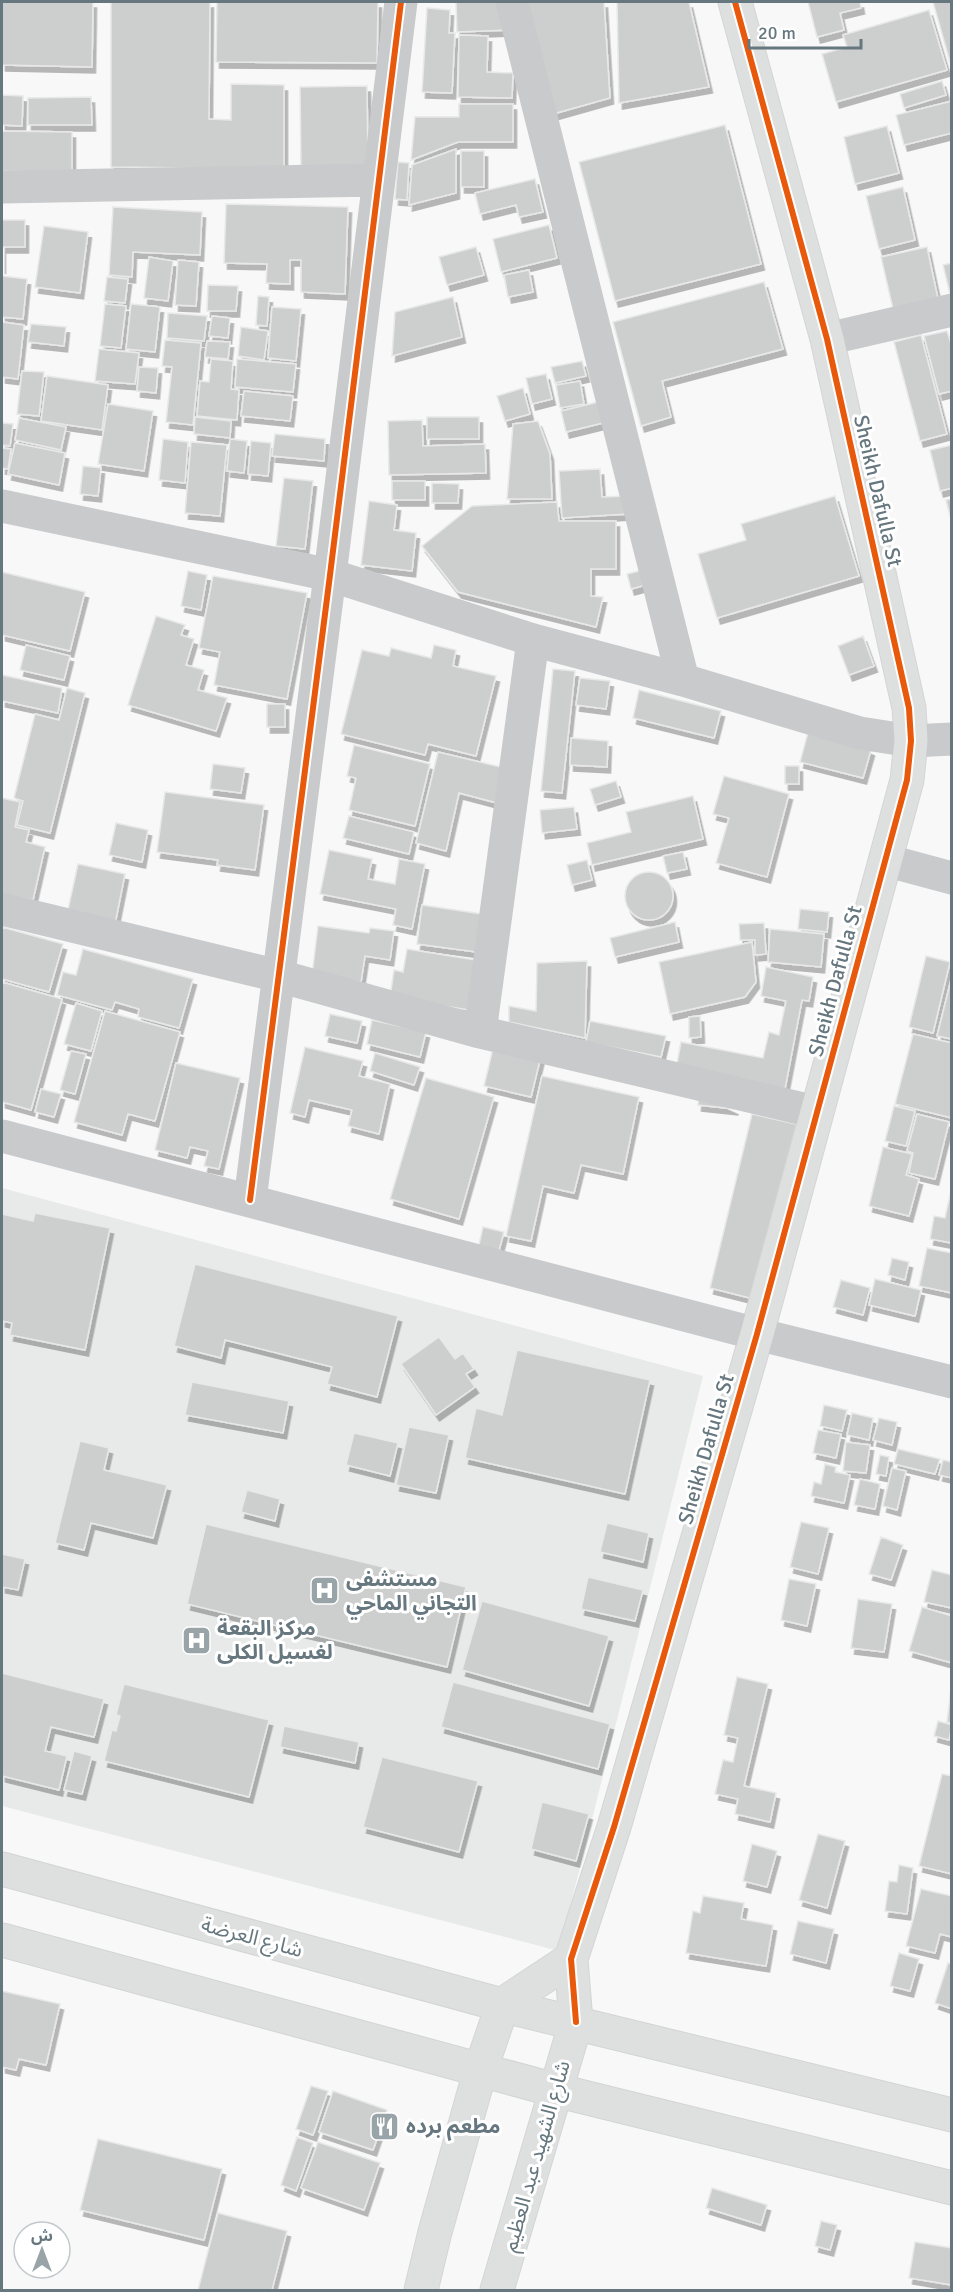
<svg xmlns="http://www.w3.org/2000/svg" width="953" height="2292" viewBox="0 0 953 2292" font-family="Signika,'Noto Sans Arabic',sans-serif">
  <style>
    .built { fill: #e8e9e9 }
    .building { fill: #cdcfcf; stroke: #e8e8e8; stroke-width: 1.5; filter: url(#shadow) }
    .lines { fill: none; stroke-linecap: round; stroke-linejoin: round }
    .secondary-casing { stroke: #d4d5d6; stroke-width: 35 }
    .primary-casing { stroke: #d3d4d5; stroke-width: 35 }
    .street { stroke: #c9cacb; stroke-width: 33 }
    .secondary { stroke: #dedfdf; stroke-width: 33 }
    .primary { stroke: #dedfdf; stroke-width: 33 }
    .cycleway-casing { stroke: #fff; stroke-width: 10 }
    .cycleway { stroke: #e8590c; stroke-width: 6 }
    .labels { text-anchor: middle; stroke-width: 6; stroke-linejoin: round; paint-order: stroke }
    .street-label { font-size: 21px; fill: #66777f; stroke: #fff }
    .poi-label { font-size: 21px; font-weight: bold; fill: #66777f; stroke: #fff; text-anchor: start }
  </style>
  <defs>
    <filter id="shadow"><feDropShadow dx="3.5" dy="6" stdDeviation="0" flood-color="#0004"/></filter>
  </defs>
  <rect width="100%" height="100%" fill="#f8f8f8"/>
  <path class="built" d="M2 1188 703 1376 559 1951 2 1806Z"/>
  <path class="building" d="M2 2H93L92 67 2 65Z
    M111 2H210L209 119 231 120V84L284 85V169L111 167Z
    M217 2H378L377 63 216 62Z
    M456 2H510V30L457 32Z
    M522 2H604L610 98 553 114Z
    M617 2H689L709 87 619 103Z
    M808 2H860L861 8 840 13 844 30 817 37Z
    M933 2H952V69Z
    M427 8 450 10 449 33H455L452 93 422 92Z
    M929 10 947 70 836 102 822 54 847 47 843 35Z
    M459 35 488 36 487 72 513 73 512 98 458 97Z
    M942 81 946 95 904 108 900 94Z
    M367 86 368 169 301 170 300 87Z
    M2 95 23 96 22 126 2 125Z
    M91 97 92 125H28V98Z
    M952 101V133L904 145 896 115Z
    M459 104H513V142H458L411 160 415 117H459Z
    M725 125 761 264 615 301 579 162Z
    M887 126 899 173 855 184 844 137Z
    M2 131 72 132V171H2Z
    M456 149V193L409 205 412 165Z
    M461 151H484V187H461Z
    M398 162 409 163 407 200 395 199Z
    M535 179 543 212 519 217 516 205 480 214 475 193Z
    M903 187 915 240 879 249 866 196Z
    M226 204 348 207 345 294 301 292V260H290V284L266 283 267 264 224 263Z
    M113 207 202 212 200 255 133 252 132 277 109 275Z
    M2 220H25V247H2V268Z
    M549 225 557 258 501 272 493 239Z
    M44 226 88 232 80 293 35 287Z
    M476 247 484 275 447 285 439 257Z
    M927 247 938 299 893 309 881 257Z
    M149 257 173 261 168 301 144 298Z
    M178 260 199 262 196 306 175 305Z
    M952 263V294H950L943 265Z
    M529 270 533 292 508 297 504 275Z
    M2 276 27 279 23 319 2 317Z
    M107 277 128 279 125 303 104 301Z
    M764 282 783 349 662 381 671 417 641 426 613 322Z
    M208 285 238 286 236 311H207Z
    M258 296 269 297 267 326 256 325Z
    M453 297 462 337 392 356 395 312Z
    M105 304 126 306 121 348 100 346Z
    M131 304 160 307 155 352 126 349Z
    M272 307 301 309 296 361 268 358Z
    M168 313 207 316 204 341 167 338Z
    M212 316 230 318 228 338 209 336Z
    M2 322 24 325 18 379 2 377Z
    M31 324 66 327 64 346 28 342Z
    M241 327 268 331 264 360 238 356Z
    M947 331 952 347V391L939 394 924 336Z
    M921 335 947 434 920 441 894 342Z
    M165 340 201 343 193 425 166 422 172 367 162 366Z
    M207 341 230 342 228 359 205 357Z
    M99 349 139 353 135 384 95 381Z
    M211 359 233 361 231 389 239 390 237 420 197 416 200 381 209 382Z
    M237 359 296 364 293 392 235 387Z
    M582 361 586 376 555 383 551 367Z
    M139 367 158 368 156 393 137 391Z
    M22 371 44 372 39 416 17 414Z
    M546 374 552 399 532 404 526 378Z
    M47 376 108 385 102 430 41 421Z
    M580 381 584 404 560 408 556 385Z
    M523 388 530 414 505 421 497 396Z
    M244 391 293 396 290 421 241 416Z
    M598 402 603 423 566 432 561 411Z
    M108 404 153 411 144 471 98 464Z
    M195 417 231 421 230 438 194 434Z
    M427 417H479V439H427Z
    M19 418 66 427 61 450 15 440Z
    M422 420 423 446 485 444 486 473 389 475 388 421Z
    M538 421 550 454 552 499H507L513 424Z
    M2 423 13 424 10 446 2 445Z
    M275 434 325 439 324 461 272 456Z
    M163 439 188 442 185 483 159 480Z
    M230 439 247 441 244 473 227 471Z
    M251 441 271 443 268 476 248 474Z
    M191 442 227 445 220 516 185 513Z
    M15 443 65 453 59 485 8 474Z
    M952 445V488L940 491 930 450Z
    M2 448 11 449 8 469 2 468Z
    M83 466 101 468 98 496 80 494Z
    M600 469 602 497 627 496 628 514 562 518 559 471Z
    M284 478 313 481 305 549 276 546Z
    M392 481H425V500H392Z
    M432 483 459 484 458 503H432Z
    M835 496 859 576 717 618 698 554 746 540 741 524Z
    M952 499V515L950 516 946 500Z
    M369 501 397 505 394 530 416 533 412 571 361 565Z
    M557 502 559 521H616V569H591V596L603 597 596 627 458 592 422 546 472 506Z
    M643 570 646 585 631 589 627 574Z
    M188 571 207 575 201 610 181 606Z
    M2 572 85 592 70 651 2 635Z
    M213 576 307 593 287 699 214 685 220 652 199 648Z
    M156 616 185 625 181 635 194 639 186 665 204 670 198 690 227 698 216 731 128 705Z
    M863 636 874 666 849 675 838 646Z
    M26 645 70 656 64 680 20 670Z
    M434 645 456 650 453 666 496 676 476 756 428 744 425 755 341 734 362 650 389 656 391 648 431 658Z
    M553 669 575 671 562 793 541 791Z
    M2 675 62 688 58 713 2 701Z
    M580 678 610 681 606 709 576 705Z
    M67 688 85 693 50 833 17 825 23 801 14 798 35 714 59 720Z
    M639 690 721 711 714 738 633 718Z
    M267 704H285V727H267Z
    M810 725 871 750 863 778 800 762Z
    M571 738 608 741 607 767 570 765Z
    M354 745 430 764 415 826 349 810 356 778 347 776Z
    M438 752 505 768 497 803 459 793 446 851 416 843Z
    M213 764 245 768 241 793 210 789Z
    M785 766H799V784H785Z
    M724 776 789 794 767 877 716 863 729 818 713 814Z
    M616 781 621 797 595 805 590 789Z
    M165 792 264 805 255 870 217 865 218 860 157 852Z
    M693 796 703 839 592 865 587 843 631 832 626 812Z
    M2 798 20 802 15 827 29 830 26 842 45 847 33 900 2 894Z
    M574 807 577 829 542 833 540 810Z
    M349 816 414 832 409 854 343 838Z
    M116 823 148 830 142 862 109 855Z
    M329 850 372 859 368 879 395 884 399 859 425 864 412 929 393 925 396 909 320 894Z
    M683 852 687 869 667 873 663 856Z
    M587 860 592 880 572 885 567 865Z
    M78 864 125 874 115 924 67 914Z
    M625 896a24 24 0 1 1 48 0a24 24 0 1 1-48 0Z
    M422 905 482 914 476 952 417 944Z
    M800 909 829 912 827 932 798 929Z
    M675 922 679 942 615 957 610 938Z
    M764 923 766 954 755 955V940H740L739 924Z
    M318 926 369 933 370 928 394 931 390 960 365 956 361 982 312 975Z
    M2 927 63 944 49 992 2 979Z
    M770 929 824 934 821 967 768 962Z
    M752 942 756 982 745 997 670 1014 659 962Z
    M83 949 193 979 179 1028 138 1017 139 1009 115 1002 112 1010 57 995 63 972 76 975Z
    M407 949 482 961 475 1011 390 997 394 970 403 972Z
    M926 956 950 962 933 1033 909 1027Z
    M587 961 585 1038 509 1022V1006L536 1011 537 963Z
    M766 967 813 977 809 1001 802 1000 785 1089 676 1069 681 1042 763 1058 769 1032 779 1035 786 1001 761 996Z
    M952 976V1039L937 1036Z
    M2 982 62 999 31 1110 2 1102Z
    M76 1003 102 1011 91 1051 64 1044Z
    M105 1011 180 1032 155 1121 128 1114 122 1135 74 1122Z
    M330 1014 362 1021 357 1043 325 1036Z
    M700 1016 701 1037 689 1038V1017Z
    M372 1020 426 1032 420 1057 367 1044Z
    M590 1021 666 1036 661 1057 586 1042Z
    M913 1034 952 1043V1118L895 1104Z
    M494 1044 541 1056 531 1097 484 1086Z
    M305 1047 363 1061 359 1076 390 1084 379 1134 348 1126 352 1110 309 1100 305 1117 290 1113Z
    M71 1051 86 1054 75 1094 60 1090Z
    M375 1053 420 1067 414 1085 370 1071Z
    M176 1063 240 1078 219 1169 204 1166 208 1151 190 1147 187 1158 155 1150Z
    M542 1076 639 1097 623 1174 581 1165 574 1193 543 1186 531 1241 506 1236Z
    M426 1078 494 1097 459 1219 390 1199Z
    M41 1089 61 1094 54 1117 35 1112Z
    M699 1093 735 1109 698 1105Z
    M894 1106 915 1111 906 1146 885 1141Z
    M752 1114 800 1125 758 1300 710 1288Z
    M917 1114 949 1122 935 1179 909 1173 913 1153 907 1151Z
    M883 1147 912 1154 906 1175 919 1179 909 1216 869 1206Z
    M952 1186V1243L930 1239 934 1216 945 1218Z
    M35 1213 110 1228 85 1350 10 1335 12 1323 2 1321V1214L33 1221Z
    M483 1227 504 1232 498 1254 478 1249Z
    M927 1248 952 1253V1293L919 1286Z
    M892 1258 909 1262 905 1280 888 1275Z
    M195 1264 398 1316 377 1397 327 1384 332 1367 225 1340 221 1358 174 1346Z
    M875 1279 921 1290 915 1316 869 1305Z
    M841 1280 870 1288 863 1315 833 1307Z
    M439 1337 455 1359 463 1353 474 1369 466 1374 475 1387 436 1415 401 1364Z
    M517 1350 650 1380 625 1494 465 1458 476 1408 502 1415Z
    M192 1382 289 1401 283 1433 185 1415Z
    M824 1405 847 1410 842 1431 820 1426Z
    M852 1413 873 1418 869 1440 847 1435Z
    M879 1418 897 1422 892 1445 873 1440Z
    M409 1427 449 1435 436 1493 396 1485Z
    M818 1430 841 1434 836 1458 813 1453Z
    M354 1433 398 1443 390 1476 346 1465Z
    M80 1441 109 1448 104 1470 167 1485 153 1538 91 1523 84 1550 55 1543Z
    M846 1442 870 1445 866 1473 843 1471Z
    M898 1449 940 1459 935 1474 894 1464Z
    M880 1455 889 1457 886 1476 876 1474Z
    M943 1460 952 1462V1478L939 1475Z
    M825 1464 836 1467 835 1472 850 1475 844 1503 811 1496 814 1482 821 1484Z
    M892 1468 906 1471 897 1510 883 1506Z
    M860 1479 880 1484 875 1509 854 1505Z
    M247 1490 280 1499 275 1521 241 1512Z
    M801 1522 829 1528 818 1574 790 1567Z
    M607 1523 649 1533 643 1562 600 1552Z
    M206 1524 466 1587 447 1667 187 1604Z
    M881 1537 903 1545 891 1580 869 1574Z
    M2 1554 25 1559 18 1590 2 1587Z
    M932 1570 952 1575V1608L924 1602Z
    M588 1577 643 1590 635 1621 581 1609Z
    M789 1579 816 1584 807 1626 781 1620Z
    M858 1599 892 1604 884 1652 851 1648Z
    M482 1601 609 1636 589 1706 462 1670Z
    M922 1607 952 1616V1663L909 1651Z
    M2 1673 104 1699 94 1737 51 1727 45 1751 67 1756 59 1790 2 1776Z
    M737 1677 768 1684 744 1786 776 1793 770 1822 735 1814 738 1799 715 1794 723 1760 733 1762 738 1738 724 1735Z
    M453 1682 610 1724 598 1769 441 1727Z
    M124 1684 269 1720 249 1797 104 1761 112 1730 116 1731 120 1716 116 1715Z
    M951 1689H952V1723L947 1722Z
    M938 1721 952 1725 949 1740 934 1736Z
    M284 1726 359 1742 355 1763 280 1747Z
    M74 1751 92 1756 82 1794 64 1790Z
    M382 1757 478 1781 459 1852 363 1827Z
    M942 1774 952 1776V1874L919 1866Z
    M542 1802 589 1814 576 1861 531 1849Z
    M818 1834 845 1841 827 1908 799 1900Z
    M752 1844 777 1851 767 1887 743 1881Z
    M899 1865 913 1868 907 1914 885 1911 889 1881 897 1882Z
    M921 1889 952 1896V1937L940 1934 935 1953 906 1946Z
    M703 1896 744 1903 741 1919 773 1925 766 1966 686 1953 693 1911 700 1913Z
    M798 1921 834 1929 826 1963 790 1954Z
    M899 1953 919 1959 910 1991 890 1986Z
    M948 1963 952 1964V2009L935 2003Z
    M2 1991 60 2004 46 2065 19 2059 16 2070 2 2067Z
    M311 2086 328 2091 313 2135 296 2129Z
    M333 2091 387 2110 373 2150 319 2132Z
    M297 2137 313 2143 296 2191 281 2185Z
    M98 2139 222 2169 204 2240 80 2210Z
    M318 2142 380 2163 364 2210 301 2188Z
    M712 2188 767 2205 761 2225 706 2208Z
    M218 2213 287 2231 272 2290H198Z
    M821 2221 837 2225 830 2250 815 2246Z
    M915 2242 952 2248V2285L909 2278Z"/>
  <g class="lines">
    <defs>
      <path id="secondary" d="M421 2290 435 2232 481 2068 503 2004 571 1959
        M497 2290 576 2022 571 1959 614 1827 757 1334 907 780 911 741 909 708 827 339 735 2"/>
      <path id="primary" d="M2 1869 521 2010 952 2115
        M2 1940 555 2090 952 2188"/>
    </defs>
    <use href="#secondary" class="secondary-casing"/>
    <use href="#primary" class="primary-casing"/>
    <path class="street" d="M512 2 683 680
      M2 187 378 180
      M827 339 952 310
      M2 506 330 575 533 640 683 680 860 733 911 741 952 739
      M885 860 952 878
      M2 909 279 976 480 1032 816 1112
      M480 1032 533 640
      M2 1136 757 1334 952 1382
      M250 1200 330 575 401 2"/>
    <use href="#secondary" class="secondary"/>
    <use href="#primary" class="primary"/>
    <defs>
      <path id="cycleway" d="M250 1200 330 575 401 2
        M576 2022 571 1959 614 1827 757 1334 907 780 911 741 909 708 827 339 735 2"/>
    </defs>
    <use href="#cycleway" class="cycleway-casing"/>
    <use href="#cycleway" class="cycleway"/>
  </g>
  <defs>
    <symbol id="hospital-square" viewBox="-11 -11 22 22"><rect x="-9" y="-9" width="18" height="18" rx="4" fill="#99a4a9" stroke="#fff"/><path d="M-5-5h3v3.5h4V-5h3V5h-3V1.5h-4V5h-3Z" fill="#fff"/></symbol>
    <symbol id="restaurant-square" viewBox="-11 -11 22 22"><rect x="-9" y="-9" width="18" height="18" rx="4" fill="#99a4a9" stroke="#fff"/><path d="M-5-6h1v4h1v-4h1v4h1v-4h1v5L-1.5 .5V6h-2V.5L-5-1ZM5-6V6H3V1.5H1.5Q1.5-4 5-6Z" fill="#fff"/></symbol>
  </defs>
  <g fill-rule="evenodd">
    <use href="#hospital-square" x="308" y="1574" width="33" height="33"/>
    <use href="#hospital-square" x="180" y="1624" width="33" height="33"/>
    <use href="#restaurant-square" x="368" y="2110" width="33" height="33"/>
  </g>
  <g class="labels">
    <g class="street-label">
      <text transform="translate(878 491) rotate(77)" y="7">Sheikh Dafulla St</text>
      <text transform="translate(835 981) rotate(-75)" y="7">Sheikh Dafulla St</text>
      <text transform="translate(706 1449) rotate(-74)" y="7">Sheikh Dafulla St</text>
      <text transform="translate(252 1937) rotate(15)" y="7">شارع العرضة</text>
      <text transform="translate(536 2156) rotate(-74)" y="7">شارع الشهيد عبد العظيم</text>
    </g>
    <g class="poi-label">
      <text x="346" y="1586">مستشفى<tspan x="346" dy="24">التجاني الماحي</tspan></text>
      <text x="217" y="1635">مركز البقعة<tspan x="217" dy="24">لغسيل الكلى</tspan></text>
      <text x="406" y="2133">مطعم برده</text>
    </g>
  </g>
  <rect width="953" height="2292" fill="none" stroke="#66777f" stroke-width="6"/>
  <g transform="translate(42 2250)"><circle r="28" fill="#ffffff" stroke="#c2c9cc" stroke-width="1.5"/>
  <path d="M0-4.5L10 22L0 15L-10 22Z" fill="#99a4a9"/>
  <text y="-9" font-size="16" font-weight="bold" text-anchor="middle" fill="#66777f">ش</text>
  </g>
  <path d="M749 39v9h112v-9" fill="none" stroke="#66777f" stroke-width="3"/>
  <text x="758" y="39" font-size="18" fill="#66777f" stroke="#ffffff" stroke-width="4.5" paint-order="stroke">20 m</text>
</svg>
